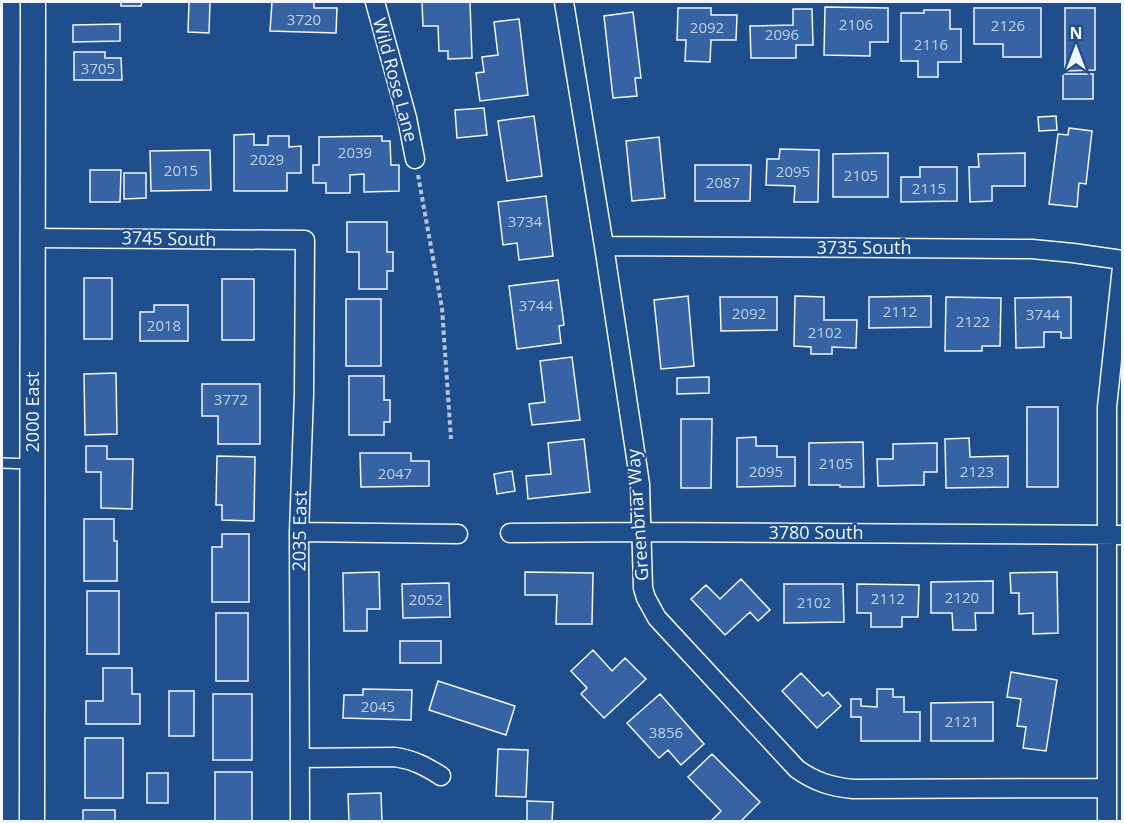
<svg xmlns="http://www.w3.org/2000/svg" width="1124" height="823" viewBox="0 0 1124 823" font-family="'Open Sans',sans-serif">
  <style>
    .building { fill: #3563a3; stroke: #f2f6ff; stroke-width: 1.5 }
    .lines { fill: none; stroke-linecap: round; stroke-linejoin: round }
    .lane-casing { stroke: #f2f6ff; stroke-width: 12 }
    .street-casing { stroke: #f2f6ff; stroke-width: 21 }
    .secondary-casing { stroke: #f2f6ff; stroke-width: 27 }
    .path { stroke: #b3c4dc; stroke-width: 4; stroke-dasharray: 4.5 3; stroke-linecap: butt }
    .lane { stroke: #1f4e8c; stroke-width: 9 }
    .street { stroke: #1f4e8c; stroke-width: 18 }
    .secondary { stroke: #1f4e8c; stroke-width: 24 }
    .labels { text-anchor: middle; stroke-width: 4.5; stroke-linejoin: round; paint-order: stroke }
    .number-label { font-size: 15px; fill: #c3d1e8 }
    .street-label { font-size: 18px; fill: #f2f6ff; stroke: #1f4e8c }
  </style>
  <rect width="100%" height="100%" fill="#1f4e8c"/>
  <path class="building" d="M121 2H142L141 6H121Z
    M189 2H210L209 33 188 32Z
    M272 2H314V8H337L336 33 270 31Z
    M422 2H470L472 58 448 59V51H439L438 26H423Z
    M825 7 888 8V42H870V56L824 55Z
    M678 8H711V15H737L736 40H711L710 62 685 61 686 40H677Z
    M974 8H1041V57H1003V44H974Z
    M1065 8H1095V70L1065 71Z
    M793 9H812L813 45H796V58H751L750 26 793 25Z
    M924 10H950V29H961V62H938V77H918V61H901V13H924Z
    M633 12 641 78H635L637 96 613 98 604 16Z
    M519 19 528 95 480 101 476 73 484 72 482 57 498 55 494 22Z
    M120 24V41L73 42V25Z
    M74 52H105V58H121L122 80H74Z
    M1063 74H1093V99H1063Z
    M484 108 487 135 457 138 455 110Z
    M534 116 542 176 507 181 498 121Z
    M1056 116 1057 130 1039 131 1038 117Z
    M1069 128 1092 131 1086 184 1079 183 1077 207 1049 204 1058 134 1068 135Z
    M254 134V145H268V136H289V147L301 146V173H287V191H234V135Z
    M382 136V141H390L391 165H399V191L364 192V174L350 175V193H326V183H313V165H319V137Z
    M659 137 665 198 632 201 626 141Z
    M780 149 819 150 818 202H794L795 186 766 185 767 159H779Z
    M210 150 211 190 151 191 150 151Z
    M888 153V197H833V154Z
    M1025 153V186H992V201L970 202 969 167H979L978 154Z
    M695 165H751L750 201H695Z
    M920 167H957V201L901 202V177H920Z
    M90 170H121L120 202H90Z
    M124 173H146V198L124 199Z
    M546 196 553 256 519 260 517 243 503 245 498 202Z
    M347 222H387V252H393V271H387V289H359V252H347Z
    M84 278H112V339H84Z
    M222 279H254V340H222Z
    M558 280 564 325 559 326 561 343 517 349 509 286Z
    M688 296 694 366 661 369 654 300Z
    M795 296 824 297V320H857L856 348 832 347V354H811V347L794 346Z
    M931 296V327L869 328V297Z
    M720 297H777V330L721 331Z
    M946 297 1001 298 1000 346H982V351H945Z
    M1071 297V338H1061V332H1044V347L1016 348 1015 298Z
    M346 299H381V366H346Z
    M154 305H188V341H140V312H154Z
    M572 357 580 420 532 425 529 404 545 402 540 361Z
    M116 373 117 434 85 435 84 374Z
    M349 376H384V400H390V422H384V435H349Z
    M709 377V393L677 394V378Z
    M202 384H260V444H218V416H202Z
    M1027 407H1058V487H1027Z
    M681 419H712L711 488H681Z
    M756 437V446H777V457H795V486L737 487V438Z
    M969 438 970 457 1008 456V487L946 488 945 439Z
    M584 439 590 492 528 499 526 476 551 474 548 443Z
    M863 442 864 487H840V485H809V443Z
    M937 443V472H924V485L878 486 877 459H893V444Z
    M86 446H107V459H133L132 509 101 508V472H86Z
    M360 453H411V461H429V486L361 487Z
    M217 456 255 457 254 521 222 520V505H216Z
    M512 471 515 491 497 494 494 474Z
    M84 519H114V541H117V581H84Z
    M222 534H249V602H212V547H222Z
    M379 572 380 609H367V631H344L343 573Z
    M525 572 593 573 592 624H556L557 595H525Z
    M1057 572 1058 633 1033 634V613L1019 614V593H1011L1010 573Z
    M741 579 770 610 758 621 750 612 725 635 691 599 706 585 720 599Z
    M993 581V613H975L976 630H953L952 613H931V582Z
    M449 583 450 617 403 618 402 584Z
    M784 584H843L844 622 784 623Z
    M857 584 919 585 918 617H902V627H871V613H857Z
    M87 591H119V654H87Z
    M216 613H248V681H216Z
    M400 641H441V663H400Z
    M593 650 612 671 625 658 646 679 604 718 581 694 587 688 571 671Z
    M103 668H132V694H140V724H86V701H103Z
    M1011 672 1057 680 1046 751 1023 748 1026 727 1017 726 1021 699 1007 697Z
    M801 673 823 696 828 692 841 706 817 728 782 691Z
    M438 681 515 706 506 735 429 710Z
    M363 689 412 690 411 720 343 718 344 695H363Z
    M877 689H893V697H904V712H920V741H861V717H851V699H861V706L877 707Z
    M169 691H194V736H169Z
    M213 694H252V760H213Z
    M660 694 704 744 681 765 668 750 659 758 627 723Z
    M993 702V741H931V703Z
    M85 738H123V798H85Z
    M498 749 528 750 526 797 496 796Z
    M712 754 760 802 740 822H714L712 820 721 811 688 777Z
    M215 772H252V822H215Z
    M147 773H168V803H147Z
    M381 793 382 822H349L348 794Z
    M527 801 553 802 552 822H527Z
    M83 810H115V822H83Z"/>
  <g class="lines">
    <defs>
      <path id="lane" d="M2 463 30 464"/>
      <path id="street" d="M375 2 407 118 415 159
        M564 2 604 246 640 484 643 588 646 598 657 618 797 769C815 782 832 787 853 789L1107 788
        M34 238 305 240 304 394 299 532 300 822
        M604 246 1032 249 1073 253 1122 260
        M299 532 458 534
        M510 533 641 532 1122 535
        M300 758 395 757C414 760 425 766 441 776
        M1107 822V407L1122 267"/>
      <path id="secondary" d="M32 822 33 2"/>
    </defs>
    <use href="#lane" class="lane-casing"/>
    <use href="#street" class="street-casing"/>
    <use href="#secondary" class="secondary-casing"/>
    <path class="path" d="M418 175 442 308 451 439"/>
    <use href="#lane" class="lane"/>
    <use href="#street" class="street"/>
    <use href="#secondary" class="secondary"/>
  </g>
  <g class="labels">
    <g class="number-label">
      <text x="304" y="25">3720</text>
      <text x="856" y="30">2106</text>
      <text x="1008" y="31">2126</text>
      <text x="707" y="33">2092</text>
      <text x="782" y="40">2096</text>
      <text x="931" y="50">2116</text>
      <text x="98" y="74">3705</text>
      <text x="355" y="158">2039</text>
      <text x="267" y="165">2029</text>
      <text x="181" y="176">2015</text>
      <text x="793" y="177">2095</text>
      <text x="861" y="181">2105</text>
      <text x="723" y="188">2087</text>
      <text x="929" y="194">2115</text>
      <text x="525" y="227">3734</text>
      <text x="536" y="311">3744</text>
      <text x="900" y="317">2112</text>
      <text x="749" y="319">2092</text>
      <text x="1043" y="320">3744</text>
      <text x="973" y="327">2122</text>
      <text x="164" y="331">2018</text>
      <text x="825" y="338">2102</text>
      <text x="231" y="405">3772</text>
      <text x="836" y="469">2105</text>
      <text x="766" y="477">2095</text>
      <text x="977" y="477">2123</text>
      <text x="395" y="479">2047</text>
      <text x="962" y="603">2120</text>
      <text x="888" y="604">2112</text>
      <text x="426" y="605">2052</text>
      <text x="814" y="608">2102</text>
      <text x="378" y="712">2045</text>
      <text x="962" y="727">2121</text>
      <text x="666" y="738">3856</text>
    </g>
    <g class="street-label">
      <text transform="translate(395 80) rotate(75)" y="6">Wild Rose Lane</text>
      <text transform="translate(169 239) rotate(1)" y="6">3745 South</text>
      <text x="864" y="254">3735 South</text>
      <text transform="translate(33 412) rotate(-90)" y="6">2000 East</text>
      <text transform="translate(638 515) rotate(-94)" y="6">Greenbriar Way</text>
      <text transform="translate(300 531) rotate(-89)" y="6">2035 East</text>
      <text x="816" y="539">3780 South</text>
    </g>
  </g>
  <rect width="1124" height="823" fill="none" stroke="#f2f6ff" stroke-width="6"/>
  <g transform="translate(1076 48)" stroke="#1f4e8c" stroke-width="4.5" paint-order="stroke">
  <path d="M0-4.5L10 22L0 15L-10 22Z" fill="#f2f6ff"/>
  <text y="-9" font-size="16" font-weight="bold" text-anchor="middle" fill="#f2f6ff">N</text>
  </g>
</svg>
